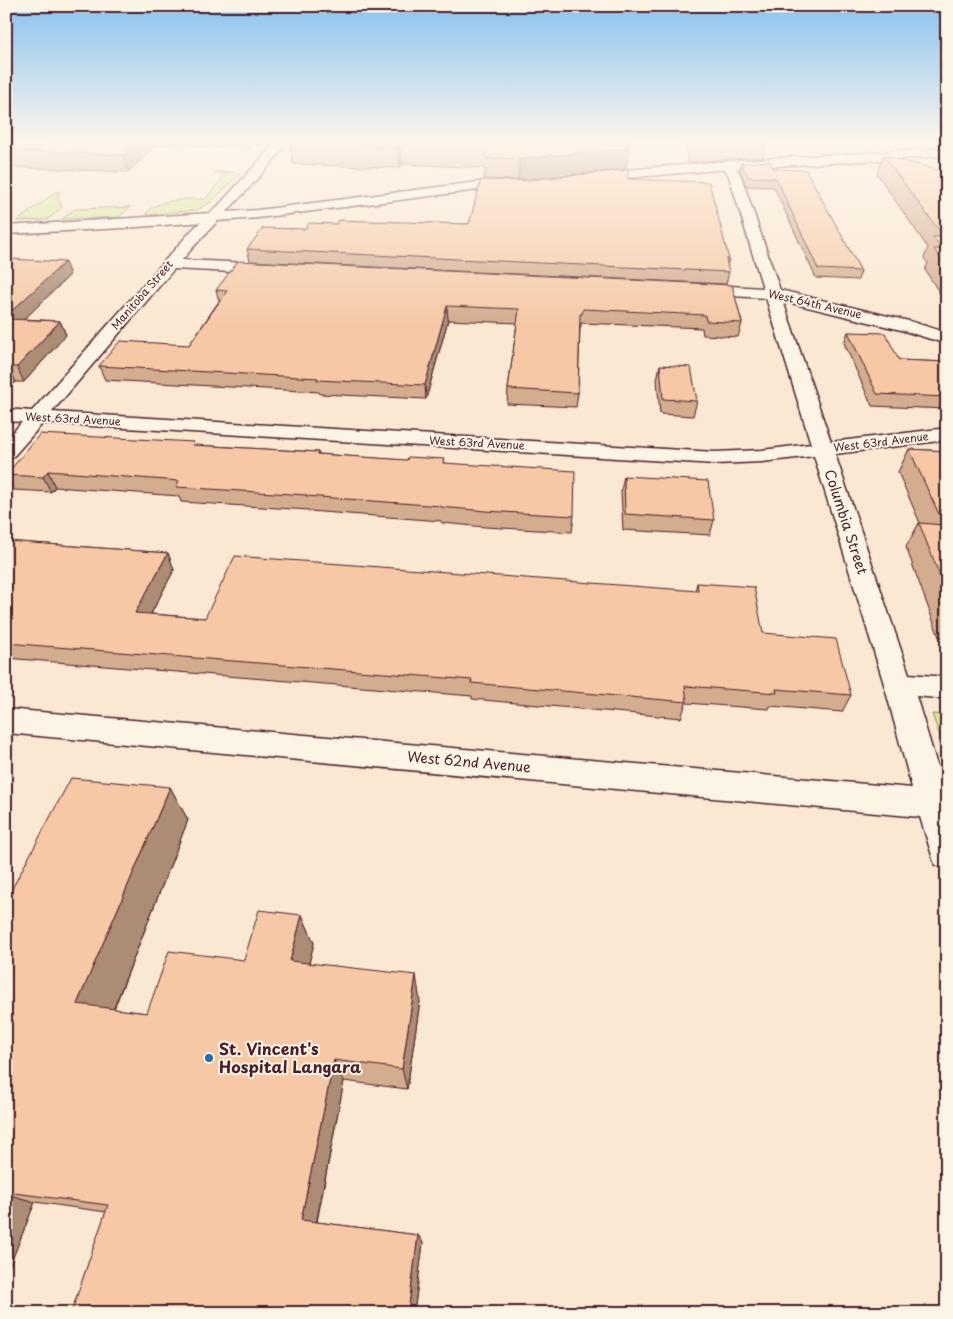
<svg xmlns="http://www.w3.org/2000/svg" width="953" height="1319" viewBox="0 0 953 1319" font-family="'Playpen Sans',sans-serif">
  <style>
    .green { fill: #d7e69a; stroke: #908262 }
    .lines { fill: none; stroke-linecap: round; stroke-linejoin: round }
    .minor-casing { stroke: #4a1f2b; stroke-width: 3 }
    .major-casing { stroke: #4a1f2b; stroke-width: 3 }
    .minor { fill: #fcf5e5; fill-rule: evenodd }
    .major { fill: #fcf5e5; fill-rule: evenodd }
    .wall { fill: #d4ac8e; stroke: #4a1f2b }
    .shaded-wall { fill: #ac8c74; stroke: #4a1f2b }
    .building { fill: #f6c8a5; stroke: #4a1f2b }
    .poi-dot { fill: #1f6fb2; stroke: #fcf5e5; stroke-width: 2 }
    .labels { text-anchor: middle; stroke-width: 4; stroke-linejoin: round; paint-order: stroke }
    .far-street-label { font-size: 11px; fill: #4a1f2b; stroke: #fcf5e5 }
    .street-label { font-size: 14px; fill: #4a1f2b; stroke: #fcf5e5 }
    .near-poi-label { font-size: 16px; font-weight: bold; fill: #4a1f2b; stroke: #fcf5e5; text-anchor: start }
  </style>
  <rect width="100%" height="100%" fill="#fae8d2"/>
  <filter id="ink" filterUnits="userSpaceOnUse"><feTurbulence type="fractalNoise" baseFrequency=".02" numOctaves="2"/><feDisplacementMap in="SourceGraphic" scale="10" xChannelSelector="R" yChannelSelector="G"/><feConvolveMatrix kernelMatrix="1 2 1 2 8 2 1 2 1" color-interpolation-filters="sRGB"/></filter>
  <g filter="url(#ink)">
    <path class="green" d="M215 172 241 173 211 202 197 210 147 215 146 213C158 199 187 199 205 199L226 174 214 173Z
      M56 192H60L57 197 62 207 47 220 17 221Z
      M130 207 120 217 62 219 75 209Z
      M932 714 947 715V756Z"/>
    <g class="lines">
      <defs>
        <path id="minor" d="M276 142H288C256 185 216 220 182 260L271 264 276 266 279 269 276 272 271 274 174 269 52 412 715 452 762 450 811 444 766 298 696 294 690 292 688 289 690 286 696 284 763 288 729 176 722 165 728 161 732 162 741 176 780 290 913 322 947 333V344L901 330 783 301 831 442 947 428V440L835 454 909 674 947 677V699L916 696 947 798V869L935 865 920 817 6 733V709L912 788 884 684 814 456 762 462 715 464 43 423 13 457 6 459V440L22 422 6 421V409L32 411 192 230 219 205Z"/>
        <path id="major" d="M947 148V156L728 169 592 181 586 177 592 173 728 161Z
          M486 181 517 182 523 186 517 190 486 189 258 218 124 228 6 234V226L258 210Z"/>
      </defs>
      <use href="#minor" class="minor-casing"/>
      <use href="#major" class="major-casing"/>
      <use href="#minor" class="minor"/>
      <use href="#major" class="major"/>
    </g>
    <path class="wall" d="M6 142H266L247 148 156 145 128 172 10 167 6 169Z
      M629 142 626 169 518 180 484 179 485 168 402 164 400 168 293 164 290 144Z
      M685 142H767L763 157 688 162Z
      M883 155 947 173V305L925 270 928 263 924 258 928 248 877 174Z
      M741 163 773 169 861 271 858 280 816 278 774 187 746 186 740 170Z
      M628 179 729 259 727 266 729 272 726 284 250 261 247 249 305 229 336 224H469L519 181Z
      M6 262 70 275 24 319 60 321 66 335 24 382H16L12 386 6 385Z
      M732 285 742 323 738 337 703 335 702 328 581 323V327H580L578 393 576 407 507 404 508 389 517 323 448 320 426 399 320 394 319 392 105 380 99 366 189 345 219 301 216 290Z
      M848 332 899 360 947 362V407L946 409 872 406 844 343Z
      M660 365 697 401 693 416 660 414 657 380Z
      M195 445 318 452 319 454 444 463 574 516 572 532 485 527 442 523 441 521 309 511V510L181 502 179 496 55 487 51 492 14 490 6 475V474Z
      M909 449 947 451V638L939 637 906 547 919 523H920L898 472Z
      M624 476 714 520 710 535 623 530 621 491Z
      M6 541 168 553 174 570 151 614 205 618 695 591 697 583 763 633 851 695 842 712 770 706 769 709 686 703 681 718 472 699V696L6 658Z
      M170 787 188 820 114 1009 147 1013 244 960 302 915 314 943 309 963 420 1001 407 1089 344 1081 317 1222 418 1235 423 1243 414 1313H71L106 1212 35 1202 6 1275V900Z"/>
    <path class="shaded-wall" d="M137 142H156V145L128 172 123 155Z
      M246 142H266L247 148Z
      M400 144 402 164 400 168 398 148Z
      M629 148 626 169 518 180 519 159Z
      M6 159 10 167 6 169Z
      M65 262 70 275 10 333 6 324V316Z
      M447 306 448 320 426 399 425 385Z
      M60 321 66 335 24 382 17 367Z
      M9 367 16 382 12 386 6 374V369Z
      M48 471 55 487 51 492 43 477Z
      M168 553 174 570 143 629 135 613Z
      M170 787 188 820 106 1028 77 1004Z
      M302 915 314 943 303 987 290 961Z
      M416 975 420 1001 407 1089 402 1069Z
      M334 1060 344 1081 315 1229 301 1220Z
      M6 1194 35 1202 6 1275Z
      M418 1235 423 1243 414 1313H408Z"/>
    <path class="building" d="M6 142H137L123 155 6 150Z
      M291 142H629V148L519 159 485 158 488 147 400 144 398 148 290 144Z
      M690 142H741L691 146Z
      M883 155 947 173V268L934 249H941L933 237H944Z
      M770 161 773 169 806 170 861 271 818 269 776 178 748 177 741 163Z
      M628 170V179L709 182 729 259H726L729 272 247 249 263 228 305 229 309 223 336 224 338 220 469 224 481 180 519 181Z
      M10 259 65 262 6 316V262Z
      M238 261 732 285 742 323 706 321 705 315 583 309 582 314H580L578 393 508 389 519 309 447 306 425 385 317 380 318 378 99 366 120 341 189 345 227 291 216 290Z
      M6 319 60 321 17 367H9L6 369Z
      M848 332 885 333 899 360 947 362V397L877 394Z
      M660 365 691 367 697 401 663 399Z
      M40 434 194 442 193 445 318 452 317 454 407 460 408 457 444 459 443 463 575 471 574 516 485 511 441 507V506L306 496 307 495 176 487 179 481 48 471 43 477 6 475Z
      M909 449 947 451V594L919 523 944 525Z
      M624 476 708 481 714 520 625 514Z
      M6 541 168 553 135 613 205 618 235 556 698 591 697 583 754 587 763 633 836 639 851 695 776 689 777 693 685 686 687 702 471 683 472 680 6 643Z
      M71 778 170 787 77 1004 147 1013 169 951 244 960 259 910 302 915 290 961 416 975 402 1069 334 1060 301 1220 418 1235 408 1313H71L108 1205 6 1192V900Z"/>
  </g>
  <linearGradient id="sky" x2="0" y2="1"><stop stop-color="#89c2f0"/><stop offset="0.43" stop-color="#fdf5eb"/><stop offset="1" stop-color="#fdf5eb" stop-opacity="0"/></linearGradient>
  <rect width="953" height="327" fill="url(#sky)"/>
  <circle class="poi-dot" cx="209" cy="1058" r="5"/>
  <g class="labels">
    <g class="far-street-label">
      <text transform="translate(142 295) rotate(-49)" y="4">Manitoba Street</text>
      <text transform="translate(815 304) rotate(13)" y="4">West 64th Avenue</text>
      <text transform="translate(73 419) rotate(3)" y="4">West 63rd Avenue</text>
      <text transform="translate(881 442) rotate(-7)" y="4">West 63rd Avenue</text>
      <text transform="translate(477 443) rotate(3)" y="4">West 63rd Avenue</text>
    </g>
    <g class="street-label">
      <text transform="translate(846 522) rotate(72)" y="5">Columbia Street</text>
      <text transform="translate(469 762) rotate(5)" y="5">West 62nd Avenue</text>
    </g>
    <g class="near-poi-label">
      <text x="219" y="1055">St. Vincent's<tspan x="219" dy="18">Hospital Langara</tspan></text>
    </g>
  </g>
  <rect width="953" height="1319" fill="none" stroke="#fcf5e5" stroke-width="25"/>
  <rect x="12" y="12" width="928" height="1294" fill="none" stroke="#4a1f2b" stroke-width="2" filter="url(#ink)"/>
</svg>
